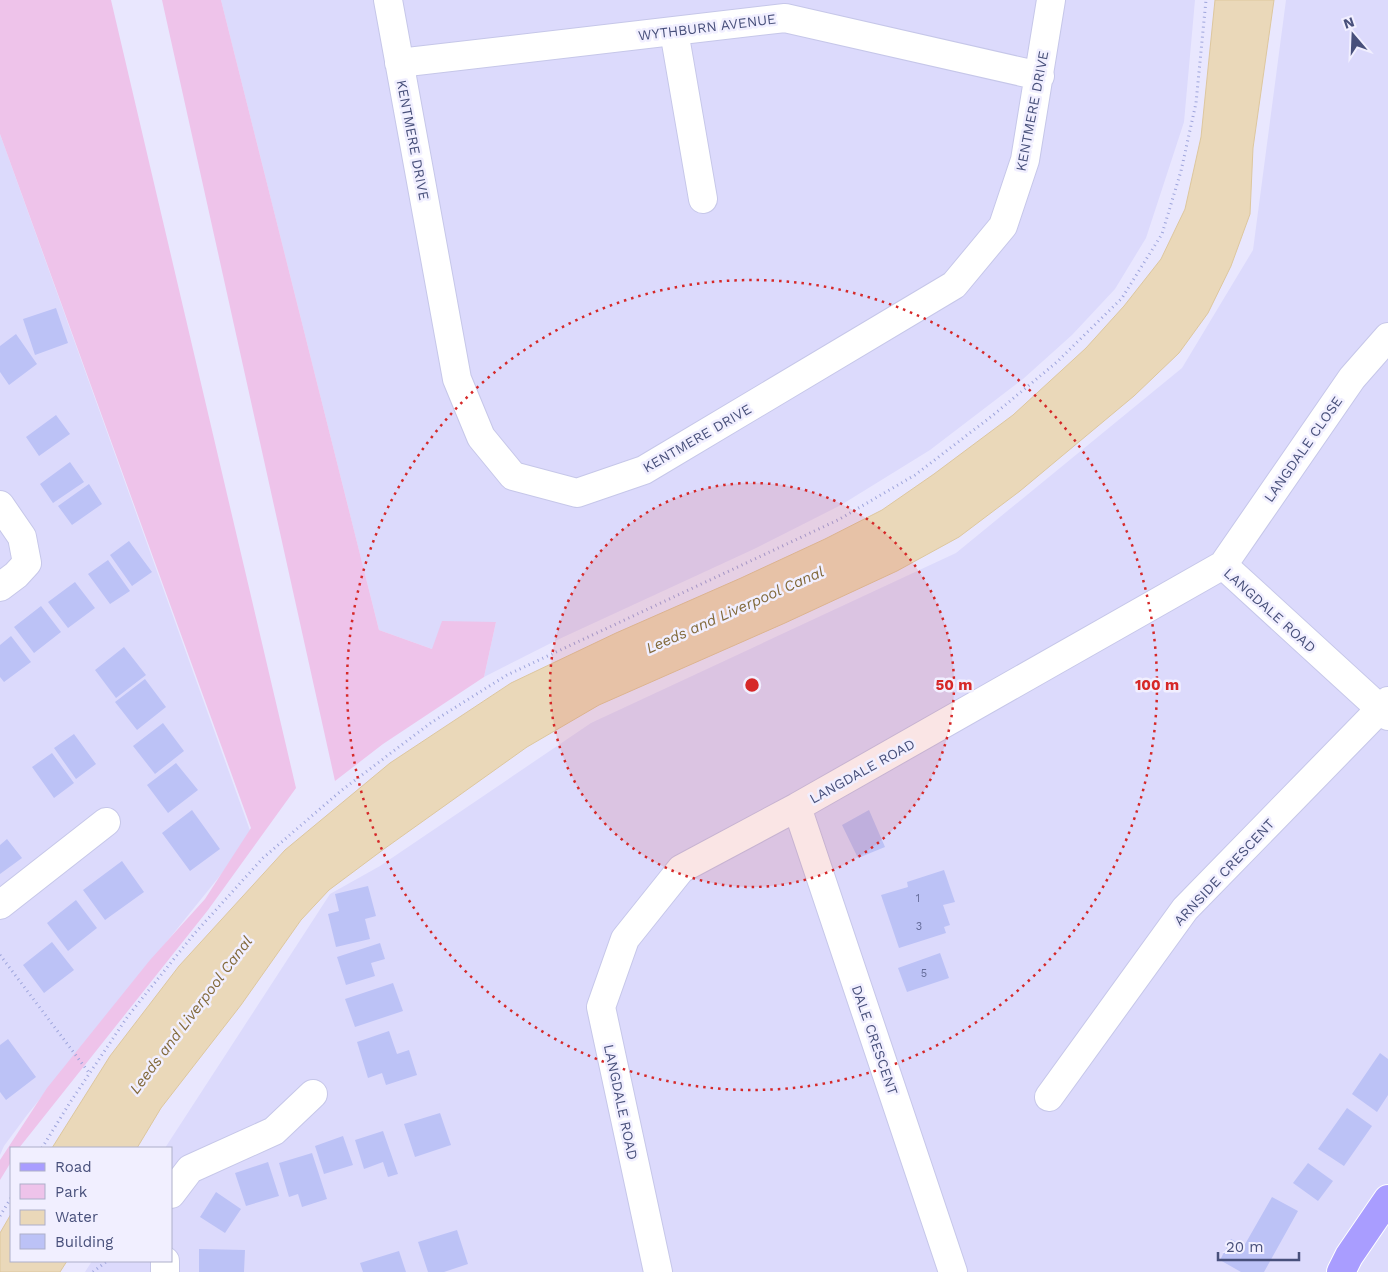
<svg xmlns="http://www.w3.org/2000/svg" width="1388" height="1272" viewBox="0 0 1388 1272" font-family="'Work Sans',sans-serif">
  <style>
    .residential { fill: #dcdafc }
    .green { fill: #eec3ea }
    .water { fill: #ead8b9; stroke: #ddc79e }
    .building { fill: #bcc2f6 }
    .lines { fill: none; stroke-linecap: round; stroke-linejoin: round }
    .minor-casing { stroke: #c6c7e9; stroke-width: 30 }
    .primary-casing { stroke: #fff; stroke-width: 30 }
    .path { stroke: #9ea5dc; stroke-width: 3; stroke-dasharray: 1 4; stroke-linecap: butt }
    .minor { stroke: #fff; stroke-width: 28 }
    .primary { stroke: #a99dff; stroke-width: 28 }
    .ring { fill: none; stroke: #d62828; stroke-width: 2.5; stroke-dasharray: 2.5 5 }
    .labels { text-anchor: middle; stroke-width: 5; stroke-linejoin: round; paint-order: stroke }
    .number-label { font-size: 11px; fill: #656c9a }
    .street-label { font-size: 14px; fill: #48507b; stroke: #f1efff }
    .water-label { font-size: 15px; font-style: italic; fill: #82693a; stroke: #f1efff }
    .centre { fill: #d62828; stroke: #f1efff; stroke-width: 2.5 }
    .ring-label { font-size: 15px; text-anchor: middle; font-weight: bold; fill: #d62828; stroke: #f1efff; stroke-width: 5; stroke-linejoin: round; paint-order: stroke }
  </style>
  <rect width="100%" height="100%" fill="#e9e7fe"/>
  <path class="residential" d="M221 0H1195L1184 122 1146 238 1115 289 1072 335 1023 379 930 450 841 505 754 549 557 640 484 677 496 622 432 649 379 630Z
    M1286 0H1388V1272H85L92 1261H171V1148H165L330 894 380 866 591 723 956 553 1182 368 1253 250Z
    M0 134 252 836 27 1115 4 1146 0 1155Z"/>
  <path class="green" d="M0 0H111L296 788 208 910 19 1148H11V1162L0 1180V1160L47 1088 150 960 205 899 251 828 0 134Z
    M162 0H221L379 630 432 649 442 621 496 622 484 677 383 744 335 781Z"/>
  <path class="water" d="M1215 0H1274L1253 148 1250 214 1231 266 1208 313 1179 353 1134 396 1020 491 959 537 897 571 785 623 599 705 527 747 384 849 329 890 301 920 241 1005 161 1108 137 1148H52L110 1056 179 966 285 850 390 763 511 683 616 633 741 578 825 539 882 510 934 474 1013 415 1086 348 1124 306 1161 259 1185 209 1201 137Z
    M11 1214V1261H67L60 1272H0V1233Z"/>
  <path class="building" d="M56 308 68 343 35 355 23 319Z
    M16 334 37 364 9 385 0 372V346Z
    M56 415 70 434 39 456 26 437Z
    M70 462 84 482 53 503 40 484Z
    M89 484 102 504 72 525 58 506Z
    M129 541 152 572 132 586 110 555Z
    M108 560 130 591 110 604 88 574Z
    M75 582 95 608 68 628 48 602Z
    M41 606 61 632 34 653 14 627Z
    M11 636 31 662 4 682 0 677V645Z
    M124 647 146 675 116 698 95 670Z
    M145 679 166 707 137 730 115 702Z
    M163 723 184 751 155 774 133 746Z
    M74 734 96 764 76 779 54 748Z
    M52 753 74 783 54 798 32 767Z
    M176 763 198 790 168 813 147 785Z
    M192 810 220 849 190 871 162 833Z
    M869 810 885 847 858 858 842 825Z
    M7 839 22 858 0 874V845Z
    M122 861 144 892 105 920 83 890Z
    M944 870 955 902 943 905 950 925 944 927 946 933 899 948 881 895 908 887 907 882Z
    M368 886 376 916 365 919 370 939 336 947 328 914 339 911 335 894Z
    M76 900 97 928 68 951 47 923Z
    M52 942 74 970 44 993 23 965Z
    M380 943 385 959 371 963 375 976 346 985 337 957Z
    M940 953 949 978 907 992 898 968Z
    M393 983 403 1011 355 1027 345 999Z
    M389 1031 397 1054 409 1050 417 1075 386 1085 382 1073 368 1078 357 1042Z
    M8 1039 36 1077 6 1100 0 1092V1045Z
    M1380 1053 1388 1059V1095L1377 1112 1352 1094Z
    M1347 1108 1372 1126 1344 1166 1318 1149Z
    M440 1113 451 1145 415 1157 404 1124Z
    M383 1131 398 1174 388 1177 383 1162 364 1169 355 1140Z
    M343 1136 353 1165 324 1174 315 1146Z
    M312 1153 327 1199 302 1207 298 1194 289 1197 279 1163Z
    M268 1162 279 1196 246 1206 235 1173Z
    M1308 1163 1333 1181 1318 1201 1293 1183Z
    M216 1192 241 1209 225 1233 200 1217Z
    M1272 1197 1298 1211 1264 1272H1241L1220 1260 1231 1239 1244 1246Z
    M457 1230 468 1264 444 1272H428L418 1242Z
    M199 1249 245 1250 244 1272H199Z
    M399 1251 406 1272H363L360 1263Z"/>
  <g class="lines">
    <defs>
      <path id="minor" d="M388 0 457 379 481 437 513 476 577 493 644 470 954 285 1003 226 1025 160 1051 0
        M674 31 703 199
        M399 63 785 18 1040 76
        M0 505 22 537 27 563 16 575 0 587
        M1223 565 1352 378 1388 337
        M797 807 953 1272
        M0 905 106 822
        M1049 1097 1185 909 1388 701
        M171 1194 190 1169 274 1131 313 1094
        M165 1261V1272
        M658 1272 601 1007 625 939 681 869 797 807 1223 565 1388 716"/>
      <path id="primary" d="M1341 1272 1349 1256 1388 1199"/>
    </defs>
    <use href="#minor" class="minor-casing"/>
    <use href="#primary" class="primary-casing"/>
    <path class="path" d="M0 955 90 1074
      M42 1148 69 1104 128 1016 194 934 263 858 342 790 432 722 507 675 838 520 915 475 992 416 1057 362 1122 298 1162 234 1181 171 1196 103 1206 0
      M0 1216 11 1198
      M93 1272 107 1261"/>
    <use href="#minor" class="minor"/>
    <use href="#primary" class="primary"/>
  </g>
  <circle cx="752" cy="685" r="202" fill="#d62828" fill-opacity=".12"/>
  <g class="ring">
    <circle cx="752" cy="685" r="202"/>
    <circle cx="752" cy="685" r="405"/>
  </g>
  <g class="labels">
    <g class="number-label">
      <text x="918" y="902">1</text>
      <text x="919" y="930">3</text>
      <text x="924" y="977">5</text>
    </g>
    <g class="street-label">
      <text transform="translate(707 27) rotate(-7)" y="5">WYTHBURN AVENUE</text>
      <text transform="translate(1032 111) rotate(-79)" y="5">KENTMERE DRIVE</text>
      <text transform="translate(413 140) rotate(79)" y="5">KENTMERE DRIVE</text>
      <text transform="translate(697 438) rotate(-30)" y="5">KENTMERE DRIVE</text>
      <text transform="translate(1303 449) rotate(-55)" y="5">LANGDALE CLOSE</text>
      <text transform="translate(1270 610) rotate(42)" y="5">LANGDALE ROAD</text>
      <text transform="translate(862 771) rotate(-29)" y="5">LANGDALE ROAD</text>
      <text transform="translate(1224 872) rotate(-47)" y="5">ARNSIDE CRESCENT</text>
      <text transform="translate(875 1040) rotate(71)" y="5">DALE CRESCENT</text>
      <text transform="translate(621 1102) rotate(78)" y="5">LANGDALE ROAD</text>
    </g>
    <g class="water-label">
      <text transform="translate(735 610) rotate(-24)" y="5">Leeds and Liverpool Canal</text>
      <text transform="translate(191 1015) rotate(-53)" y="5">Leeds and Liverpool Canal</text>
    </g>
  </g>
  <circle cx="752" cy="685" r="8" class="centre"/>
  <g class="ring-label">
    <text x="954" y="690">50 m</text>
    <text x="1157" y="690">100 m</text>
  </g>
  <rect x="10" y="1147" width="162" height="115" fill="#f1efff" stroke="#adafca"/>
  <rect x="20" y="1163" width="25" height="8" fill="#a99dff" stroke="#adafca"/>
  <text x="55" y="1172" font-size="15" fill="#48507b">Road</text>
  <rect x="20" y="1184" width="25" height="15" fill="#eec3ea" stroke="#adafca"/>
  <text x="55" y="1197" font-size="15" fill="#48507b">Park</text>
  <rect x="20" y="1210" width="25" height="15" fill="#ead8b9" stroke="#adafca"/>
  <text x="55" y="1222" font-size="15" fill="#48507b">Water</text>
  <rect x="20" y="1234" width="25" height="15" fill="#bcc2f6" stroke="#adafca"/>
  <text x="55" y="1247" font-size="15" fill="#48507b">Building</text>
  <g transform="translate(1353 35) rotate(341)" stroke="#f1efff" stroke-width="4" paint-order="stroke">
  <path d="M0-4L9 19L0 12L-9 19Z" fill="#48507b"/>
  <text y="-8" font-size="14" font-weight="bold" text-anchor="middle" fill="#48507b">N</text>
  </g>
  <path d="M1218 1252v8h81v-8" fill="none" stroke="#48507b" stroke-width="2.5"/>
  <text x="1226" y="1252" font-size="15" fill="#48507b" stroke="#f1efff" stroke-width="4" paint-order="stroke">20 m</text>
</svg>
